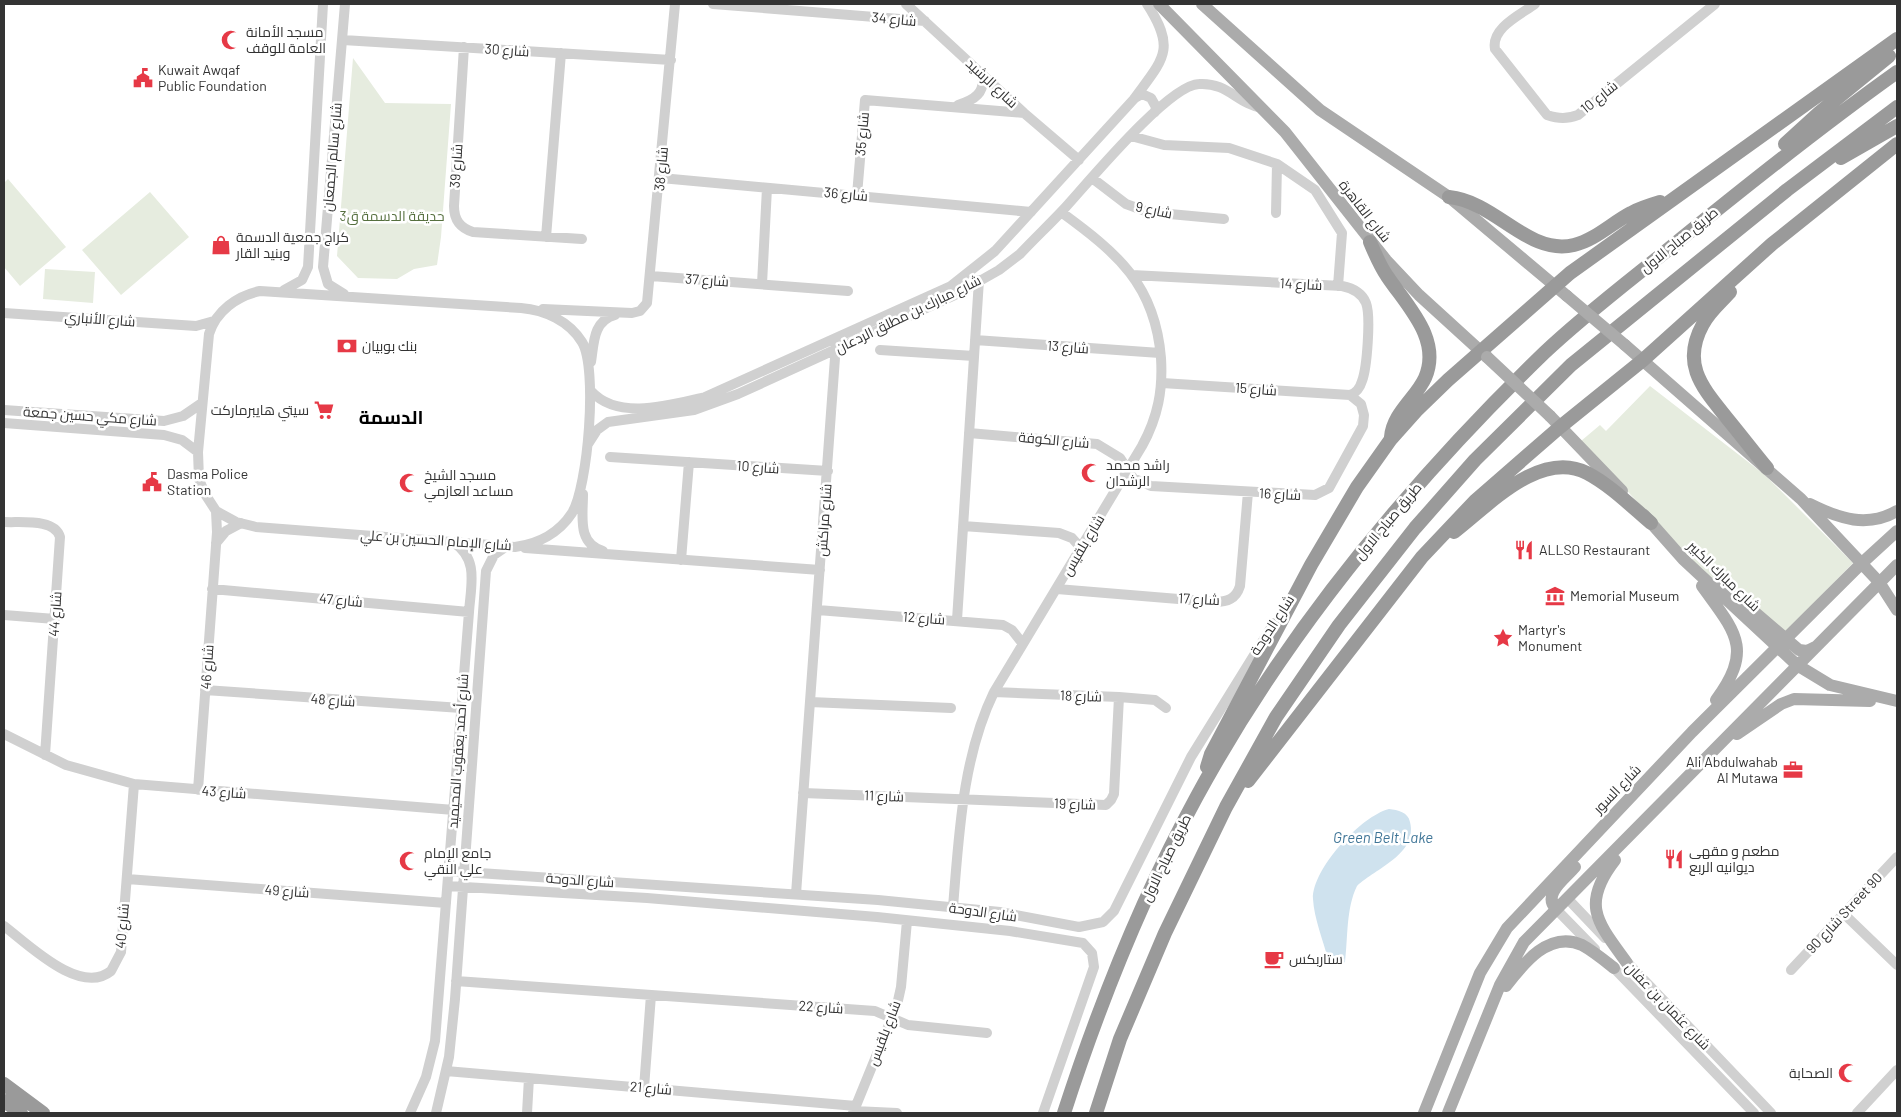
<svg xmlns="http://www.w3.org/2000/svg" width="1901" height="1117" viewBox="0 0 1901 1117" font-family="Barlow,Cairo,sans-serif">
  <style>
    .green { fill: #e6ecdf }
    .water { fill: #cfe2ee }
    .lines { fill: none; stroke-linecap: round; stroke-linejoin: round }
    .minor { stroke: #d0d0d0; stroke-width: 10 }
    .major { stroke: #ababab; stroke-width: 12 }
    .highway { stroke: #9a9a9a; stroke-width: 14 }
    .major-bridge { stroke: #ababab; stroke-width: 12 }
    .labels { text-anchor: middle; stroke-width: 5; stroke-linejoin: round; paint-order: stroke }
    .street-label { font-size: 14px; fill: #333; stroke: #fff }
    .poi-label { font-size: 14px; fill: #333; stroke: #fff; text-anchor: start }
    .park-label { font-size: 14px; fill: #56703f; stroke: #fff }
    .water-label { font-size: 15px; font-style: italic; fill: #3f7597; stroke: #fff }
    .district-label { font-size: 19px; font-weight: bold; fill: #000; stroke: #fff }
  </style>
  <rect width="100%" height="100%" fill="#fff"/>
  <path class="green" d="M353 58 385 103 451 104 441 237 437 265 414 269 397 279 358 278 337 256Z
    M8 179 66 247 20 286 4 267V183Z
    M150 192 189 237 121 295 82 250Z
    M45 269 95 272 93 303 43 299Z
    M1650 386 1765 475 1853 563 1774 644 1691 560 1581 441 1600 425 1606 431Z"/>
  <path class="water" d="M1389 809C1398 810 1408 812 1410 822 1418 854 1376 868 1357 886 1346 908 1348 938 1345 962L1341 965 1333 964 1328 959C1323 940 1314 918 1313 899 1312 869 1361 816 1389 809Z"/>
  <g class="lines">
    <path class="minor" d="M713 4 925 21
      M906 4 1024 113 1079 160
      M1535 4C1520 15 1491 28 1495 49L1547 115C1559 119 1567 119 1578 115L1715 4
      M343 40 671 60
      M464 47 454 206C454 220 460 228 473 232L582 239
      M1135 98 1142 94 1151 98 1156 107 1155 112
      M958 105C974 100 986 93 982 74
      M1131 136 1164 145 1229 148 1277 164 1315 190 1342 233 1338 286
      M661 178 1031 212
      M1092 178 1126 204 1148 212 1224 219
      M857 195 865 100 1024 113
      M1276 213 1277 164
      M546 237 561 53
      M1132 275 1342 286C1352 288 1362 293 1366 303 1371 316 1367 368 1362 381 1360 388 1356 393 1350 395
      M651 276 848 291
      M762 284 767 188
      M284 290 302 280 308 267 323 4
      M260 291 521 308C545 310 569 321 582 342 598 368 588 487 572 513 559 533 538 544 515 547L256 527 236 522 216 511 205 494 199 479 198 452 209 334C216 311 237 296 260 291Z
      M344 294 328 284 323 267 345 4
      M543 309 632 313 640 311 647 303 675 4
      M4 313 196 326 214 321
      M975 340 1160 353
      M880 350 974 356
      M591 362C594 343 593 321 615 315
      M591 391C618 421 670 405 705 397L951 286 995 251 1134 99C1163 59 1177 50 1147 4
      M4 410 164 421 183 416 202 403
      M4 423 164 435 182 440 198 452
      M969 433 1097 444 1120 458 1133 478 1151 486 1315 495 1329 488 1363 426 1364 415 1361 404 1350 395 1162 383
      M588 444 597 430 608 422 694 410 738 394 955 295 999 270 1020 254C1034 239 1049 225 1063 210 1087 184 1168 85 1199 84 1227 82 1238 104 1262 108
      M610 457 828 471
      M583 494C583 517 577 543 603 551
      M4 522C20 523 55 518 60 537L45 755
      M963 526 1059 533 1072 538 1081 548
      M216 543 226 531 241 523
      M525 548 820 570
      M681 560 689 462
      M212 589 469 612
      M1057 589 1215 602C1227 602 1236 599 1240 586L1248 492
      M818 610 1003 625 1012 630 1023 644
      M4 615 55 619
      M957 620 979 280
      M205 690 461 708
      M994 692 1119 697 1155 700 1166 708
      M810 702 951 708
      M4 734 66 765 134 784 454 810
      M198 790 217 532 216 511
      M803 793 1106 805 1111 800 1114 794 1119 697
      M449 871 878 900 1000 912 1079 927 1103 922 1114 911 1191 757 1274 623
      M127 879 446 903
      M448 886 647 898 877 917 1010 931 1083 943 1092 953 1094 967 1043 1113
      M796 894 836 344
      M1567 898 1605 938
      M953 907C959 836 962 758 994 692L1142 446C1158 417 1163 390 1161 358 1155 284 1117 253 1061 212
      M1556 909 1595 949
      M1844 914 1897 965
      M4 926C29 945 80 996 111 971L121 952 134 784
      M1623 958 1771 1113
      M1609 963 1754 1113
      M1791 970 1897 857
      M456 981 875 1011 908 1025 987 1033
      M446 1071 856 1106
      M644 1088 651 995
      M854 1111 897 1113
      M410 1113 426 1077 435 1041 469 612C471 584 479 559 453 542
      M436 1113 449 1057 455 999 486 571 494 555 507 546
      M527 1113 529 1078
      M853 1113 897 1005 901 987 907 921
      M1857 1113 1897 1070"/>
    <path class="major" d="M1159 4 1285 132 1386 260 1419 295 1487 357
      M1202 4 1320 110 1449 197 1567 296
      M1625 345 1801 499 1879 582 1897 610
      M1550 416 1622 491
      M1810 504C1840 519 1867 528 1897 511
      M1644 515 1683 559 1797 665 1830 685 1897 701
      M1702 586C1735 632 1754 648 1716 700
      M1718 586 1751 609 1799 650 1807 651 1815 647
      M1737 734 1781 704 1794 699 1870 701
      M1615 860C1580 905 1598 923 1627 963
      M1556 909C1542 894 1565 879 1575 867
      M1506 986C1523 964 1549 930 1582 945 1593 951 1604 960 1614 968
      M1424 1113 1480 973 1507 928 1692 732 1862 563 1897 531
      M1448 1113 1500 985 1524 942 1897 565"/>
    <path class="highway" d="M1785 144 1819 113 1889 56
      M1841 158 1897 126
      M1449 197C1497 202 1528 256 1574 245 1595 240 1612 223 1631 213 1640 208 1650 205 1660 202
      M1370 242C1375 254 1380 266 1387 276 1407 306 1442 339 1425 378 1416 398 1393 413 1391 437
      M1730 292C1721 302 1709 312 1703 324 1681 364 1702 387 1726 417 1740 434 1753 451 1767 468
      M1454 532C1489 505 1540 449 1587 473 1610 485 1631 506 1651 523
      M1207 767 1211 754 1311 565 1357 487 1391 439 1416 411 1448 380 1570 273 1897 39
      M1248 781 1422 557 1475 501 1560 427 1643 360 1772 244 1897 144
      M4 1084 43 1113
      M4 1101 21 1113
      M1064 1113C1099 1005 1141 899 1196 798 1286 632 1409 484 1544 353 1582 317 1624 285 1665 252 1741 190 1817 129 1897 72
      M1096 1113 1120 1039 1165 933 1226 807 1276 717 1339 625 1415 528 1475 460 1571 365 1787 190 1897 107"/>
    <path class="major-bridge" d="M1567 296 1625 345
      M1487 357 1550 416"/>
  </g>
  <defs>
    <symbol id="mosque-bare" viewBox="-9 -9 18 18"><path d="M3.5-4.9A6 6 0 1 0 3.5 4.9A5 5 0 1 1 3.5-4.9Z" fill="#e63946" stroke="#fff" stroke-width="2.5" paint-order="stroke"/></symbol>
    <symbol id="civic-bare" viewBox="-9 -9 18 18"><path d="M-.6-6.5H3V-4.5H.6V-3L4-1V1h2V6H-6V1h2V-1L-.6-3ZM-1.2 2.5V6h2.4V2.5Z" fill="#e63946" stroke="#fff" stroke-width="2.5" paint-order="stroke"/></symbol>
    <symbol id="shop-bare" viewBox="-9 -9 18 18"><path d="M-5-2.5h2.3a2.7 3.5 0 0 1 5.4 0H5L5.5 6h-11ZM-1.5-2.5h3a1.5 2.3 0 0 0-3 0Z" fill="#e63946" stroke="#fff" stroke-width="2.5" paint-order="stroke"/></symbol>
    <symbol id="bank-bare" viewBox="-9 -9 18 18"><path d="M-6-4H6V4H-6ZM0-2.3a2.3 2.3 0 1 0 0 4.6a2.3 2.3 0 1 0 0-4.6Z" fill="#e63946" stroke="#fff" stroke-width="2.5" paint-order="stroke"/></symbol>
    <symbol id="supermarket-bare" viewBox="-9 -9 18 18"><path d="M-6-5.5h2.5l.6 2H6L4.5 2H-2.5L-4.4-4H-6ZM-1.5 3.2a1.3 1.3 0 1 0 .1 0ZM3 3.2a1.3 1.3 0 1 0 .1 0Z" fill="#e63946" stroke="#fff" stroke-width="2.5" paint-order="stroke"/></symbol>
    <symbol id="restaurant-bare" viewBox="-9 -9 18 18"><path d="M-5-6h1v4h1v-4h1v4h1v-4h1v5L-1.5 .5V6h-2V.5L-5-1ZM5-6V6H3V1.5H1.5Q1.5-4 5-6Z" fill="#e63946" stroke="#fff" stroke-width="2.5" paint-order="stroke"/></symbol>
    <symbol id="museum-bare" viewBox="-9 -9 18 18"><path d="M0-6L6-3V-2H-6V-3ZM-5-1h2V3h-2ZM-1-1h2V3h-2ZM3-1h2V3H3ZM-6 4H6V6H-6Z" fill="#e63946" stroke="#fff" stroke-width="2.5" paint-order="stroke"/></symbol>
    <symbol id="sight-bare" viewBox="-9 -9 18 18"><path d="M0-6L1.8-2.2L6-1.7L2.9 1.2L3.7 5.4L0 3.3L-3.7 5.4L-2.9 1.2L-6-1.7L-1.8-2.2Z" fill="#e63946" stroke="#fff" stroke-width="2.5" paint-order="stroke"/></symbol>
    <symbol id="office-bare" viewBox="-9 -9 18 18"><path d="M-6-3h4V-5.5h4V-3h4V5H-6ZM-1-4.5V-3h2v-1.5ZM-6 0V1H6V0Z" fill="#e63946" stroke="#fff" stroke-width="2.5" paint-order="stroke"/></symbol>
    <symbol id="cafe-bare" viewBox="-9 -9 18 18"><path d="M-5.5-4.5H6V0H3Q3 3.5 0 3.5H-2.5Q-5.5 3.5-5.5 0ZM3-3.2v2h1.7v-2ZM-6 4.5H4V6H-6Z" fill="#e63946" stroke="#fff" stroke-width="2.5" paint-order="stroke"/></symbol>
  </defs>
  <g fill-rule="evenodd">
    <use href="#mosque-bare" x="217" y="26" width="28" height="28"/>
    <use href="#civic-bare" x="129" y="64" width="28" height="28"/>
    <use href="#shop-bare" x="207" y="231" width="28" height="28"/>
    <use href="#bank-bare" x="333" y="332" width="28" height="28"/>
    <use href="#supermarket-bare" x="310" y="396" width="28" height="28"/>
    <use href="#mosque-bare" x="1077" y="459" width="28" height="28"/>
    <use href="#civic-bare" x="138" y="468" width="28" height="28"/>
    <use href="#mosque-bare" x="395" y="469" width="28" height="28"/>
    <use href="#restaurant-bare" x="1510" y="536" width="28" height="28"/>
    <use href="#museum-bare" x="1541" y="582" width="28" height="28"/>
    <use href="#sight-bare" x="1489" y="624" width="28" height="28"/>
    <use href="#office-bare" x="1779" y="756" width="28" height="28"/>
    <use href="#restaurant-bare" x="1660" y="845" width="28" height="28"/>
    <use href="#mosque-bare" x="395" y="847" width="28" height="28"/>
    <use href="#cafe-bare" x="1260" y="945" width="28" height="28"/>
    <use href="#mosque-bare" x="1834" y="1059" width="28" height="28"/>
  </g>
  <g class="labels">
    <g class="street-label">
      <text transform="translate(894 19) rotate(5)" y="5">شارع 34</text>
      <text transform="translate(507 50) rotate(4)" y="5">شارع 30</text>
      <text transform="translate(992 83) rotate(43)" y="5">شارع الرشيد</text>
      <text transform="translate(1599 97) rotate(-39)" y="5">شارع 10</text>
      <text transform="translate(862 134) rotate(-85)" y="5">شارع 35</text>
      <text transform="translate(332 157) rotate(-85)" y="5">شارع سالم الجمعان</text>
      <text transform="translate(456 166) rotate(-86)" y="5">شارع 39</text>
      <text transform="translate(661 169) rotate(-85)" y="5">شارع 38</text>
      <text transform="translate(846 194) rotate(5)" y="5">شارع 36</text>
      <text transform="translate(1154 210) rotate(12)" y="5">شارع 9</text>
      <text transform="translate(1365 211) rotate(52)" y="5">شارع القاهرة</text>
      <text transform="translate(1679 240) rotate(-39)" y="5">طريق صباح الاول</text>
      <text transform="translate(707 280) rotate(4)" y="5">شارع 37</text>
      <text transform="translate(1301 284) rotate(3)" y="5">شارع 14</text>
      <text transform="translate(908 314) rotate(-26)" y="5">شارع مبارك بن مطلق الردعان</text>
      <text transform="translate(100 319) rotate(4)" y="5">شارع الأنباري</text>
      <text transform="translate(1068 347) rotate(4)" y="5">شارع 13</text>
      <text transform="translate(1256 389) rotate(4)" y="5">شارع 15</text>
      <text transform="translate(90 416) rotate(4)" y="5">شارع مكي حسين جمعة</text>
      <text transform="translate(1054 440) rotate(5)" y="5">شارع الكوفة</text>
      <text transform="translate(758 467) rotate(4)" y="5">شارع 10</text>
      <text transform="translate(1280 494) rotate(3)" y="5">شارع 16</text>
      <text transform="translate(824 520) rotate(-86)" y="5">شارع مراكش</text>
      <text transform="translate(1388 521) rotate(-50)" y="5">طريق صباح الاول</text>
      <text transform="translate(436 540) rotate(4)" y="5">شارع الإمام الحسين بن علي</text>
      <text transform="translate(1083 545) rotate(-59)" y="5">شارع بلقيس</text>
      <text transform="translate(1724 576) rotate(44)" y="5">شارع مبارك الكبير</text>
      <text transform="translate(1199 599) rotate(3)" y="5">شارع 17</text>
      <text transform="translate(341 600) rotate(5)" y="5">شارع 47</text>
      <text transform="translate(55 614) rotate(-86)" y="5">شارع 44</text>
      <text transform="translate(924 618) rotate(4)" y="5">شارع 12</text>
      <text transform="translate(1272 625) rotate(-57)" y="5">شارع الدوحة</text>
      <text transform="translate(207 667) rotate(-86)" y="5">شارع 46</text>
      <text transform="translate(1081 696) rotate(2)" y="5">شارع 18</text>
      <text transform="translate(333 700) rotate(4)" y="5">شارع 48</text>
      <text transform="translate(458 751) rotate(-86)" y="5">شارع أحمد يعقوب المحيميد</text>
      <text transform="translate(1617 789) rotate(-46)" y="5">شارع السور</text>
      <text transform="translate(224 792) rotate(4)" y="5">شارع 43</text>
      <text transform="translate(884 796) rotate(2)" y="5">شارع 11</text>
      <text transform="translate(1075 804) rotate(2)" y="5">شارع 19</text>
      <text transform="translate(1166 858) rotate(-64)" y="5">طريق صباح الاول</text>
      <text transform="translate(580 880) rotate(4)" y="5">شارع الدوحة</text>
      <text transform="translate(287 891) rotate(4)" y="5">شارع 49</text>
      <text transform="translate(983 912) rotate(8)" y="5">شارع الدوحة</text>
      <text transform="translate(1844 913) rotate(-47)" y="5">شارع 90 Street 90</text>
      <text transform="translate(122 926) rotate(-85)" y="5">شارع 40</text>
      <text transform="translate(1668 1006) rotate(46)" y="5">شارع عثمان بن عفان</text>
      <text transform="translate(821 1007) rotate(4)" y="5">شارع 22</text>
      <text transform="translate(884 1033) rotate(-69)" y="5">شارع بلقيس</text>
      <text transform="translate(651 1088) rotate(5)" y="5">شارع 21</text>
    </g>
    <g class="poi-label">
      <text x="246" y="37">مسجد الأمانة<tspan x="246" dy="16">العامة للوقف</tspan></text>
      <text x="158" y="75">Kuwait Awqaf<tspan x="158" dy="16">Public Foundation</tspan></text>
      <text x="236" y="242">كراج جمعية الدسمة<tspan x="236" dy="16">وبنيد القار</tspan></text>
      <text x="362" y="351">بنك بوبيان</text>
      <text x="309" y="415" text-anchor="end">سيتي هايبرماركت</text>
      <text x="1106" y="470">راشد محمد<tspan x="1106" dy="16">الرشدان</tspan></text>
      <text x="167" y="479">Dasma Police<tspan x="167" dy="16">Station</tspan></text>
      <text x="424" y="480">مسجد الشيخ<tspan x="424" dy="16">مساعد العازمي</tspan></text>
      <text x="1539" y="555">ALLSO Restaurant</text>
      <text x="1570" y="601">Memorial Museum</text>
      <text x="1518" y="635">Martyr's<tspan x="1518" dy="16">Monument</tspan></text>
      <text x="1778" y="767" text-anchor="end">Ali Abdulwahab<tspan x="1778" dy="16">Al Mutawa</tspan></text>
      <text x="1689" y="856">مطعم و مقهى<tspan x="1689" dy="16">ديوانيه الربع</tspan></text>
      <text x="424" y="858">جامع الإمام<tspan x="424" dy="16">علي النقي</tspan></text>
      <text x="1289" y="964">ستاربكس</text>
      <text x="1833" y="1078" text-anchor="end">الصحابة</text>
    </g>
    <g class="park-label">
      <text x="392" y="221">حديقة الدسمة ق3</text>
    </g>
    <g class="water-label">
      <text x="1383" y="843">Green Belt Lake</text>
    </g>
    <g class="district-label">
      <text x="391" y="424">الدسمة</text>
    </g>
  </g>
  <rect width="1901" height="1117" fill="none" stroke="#333333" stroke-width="10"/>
</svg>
